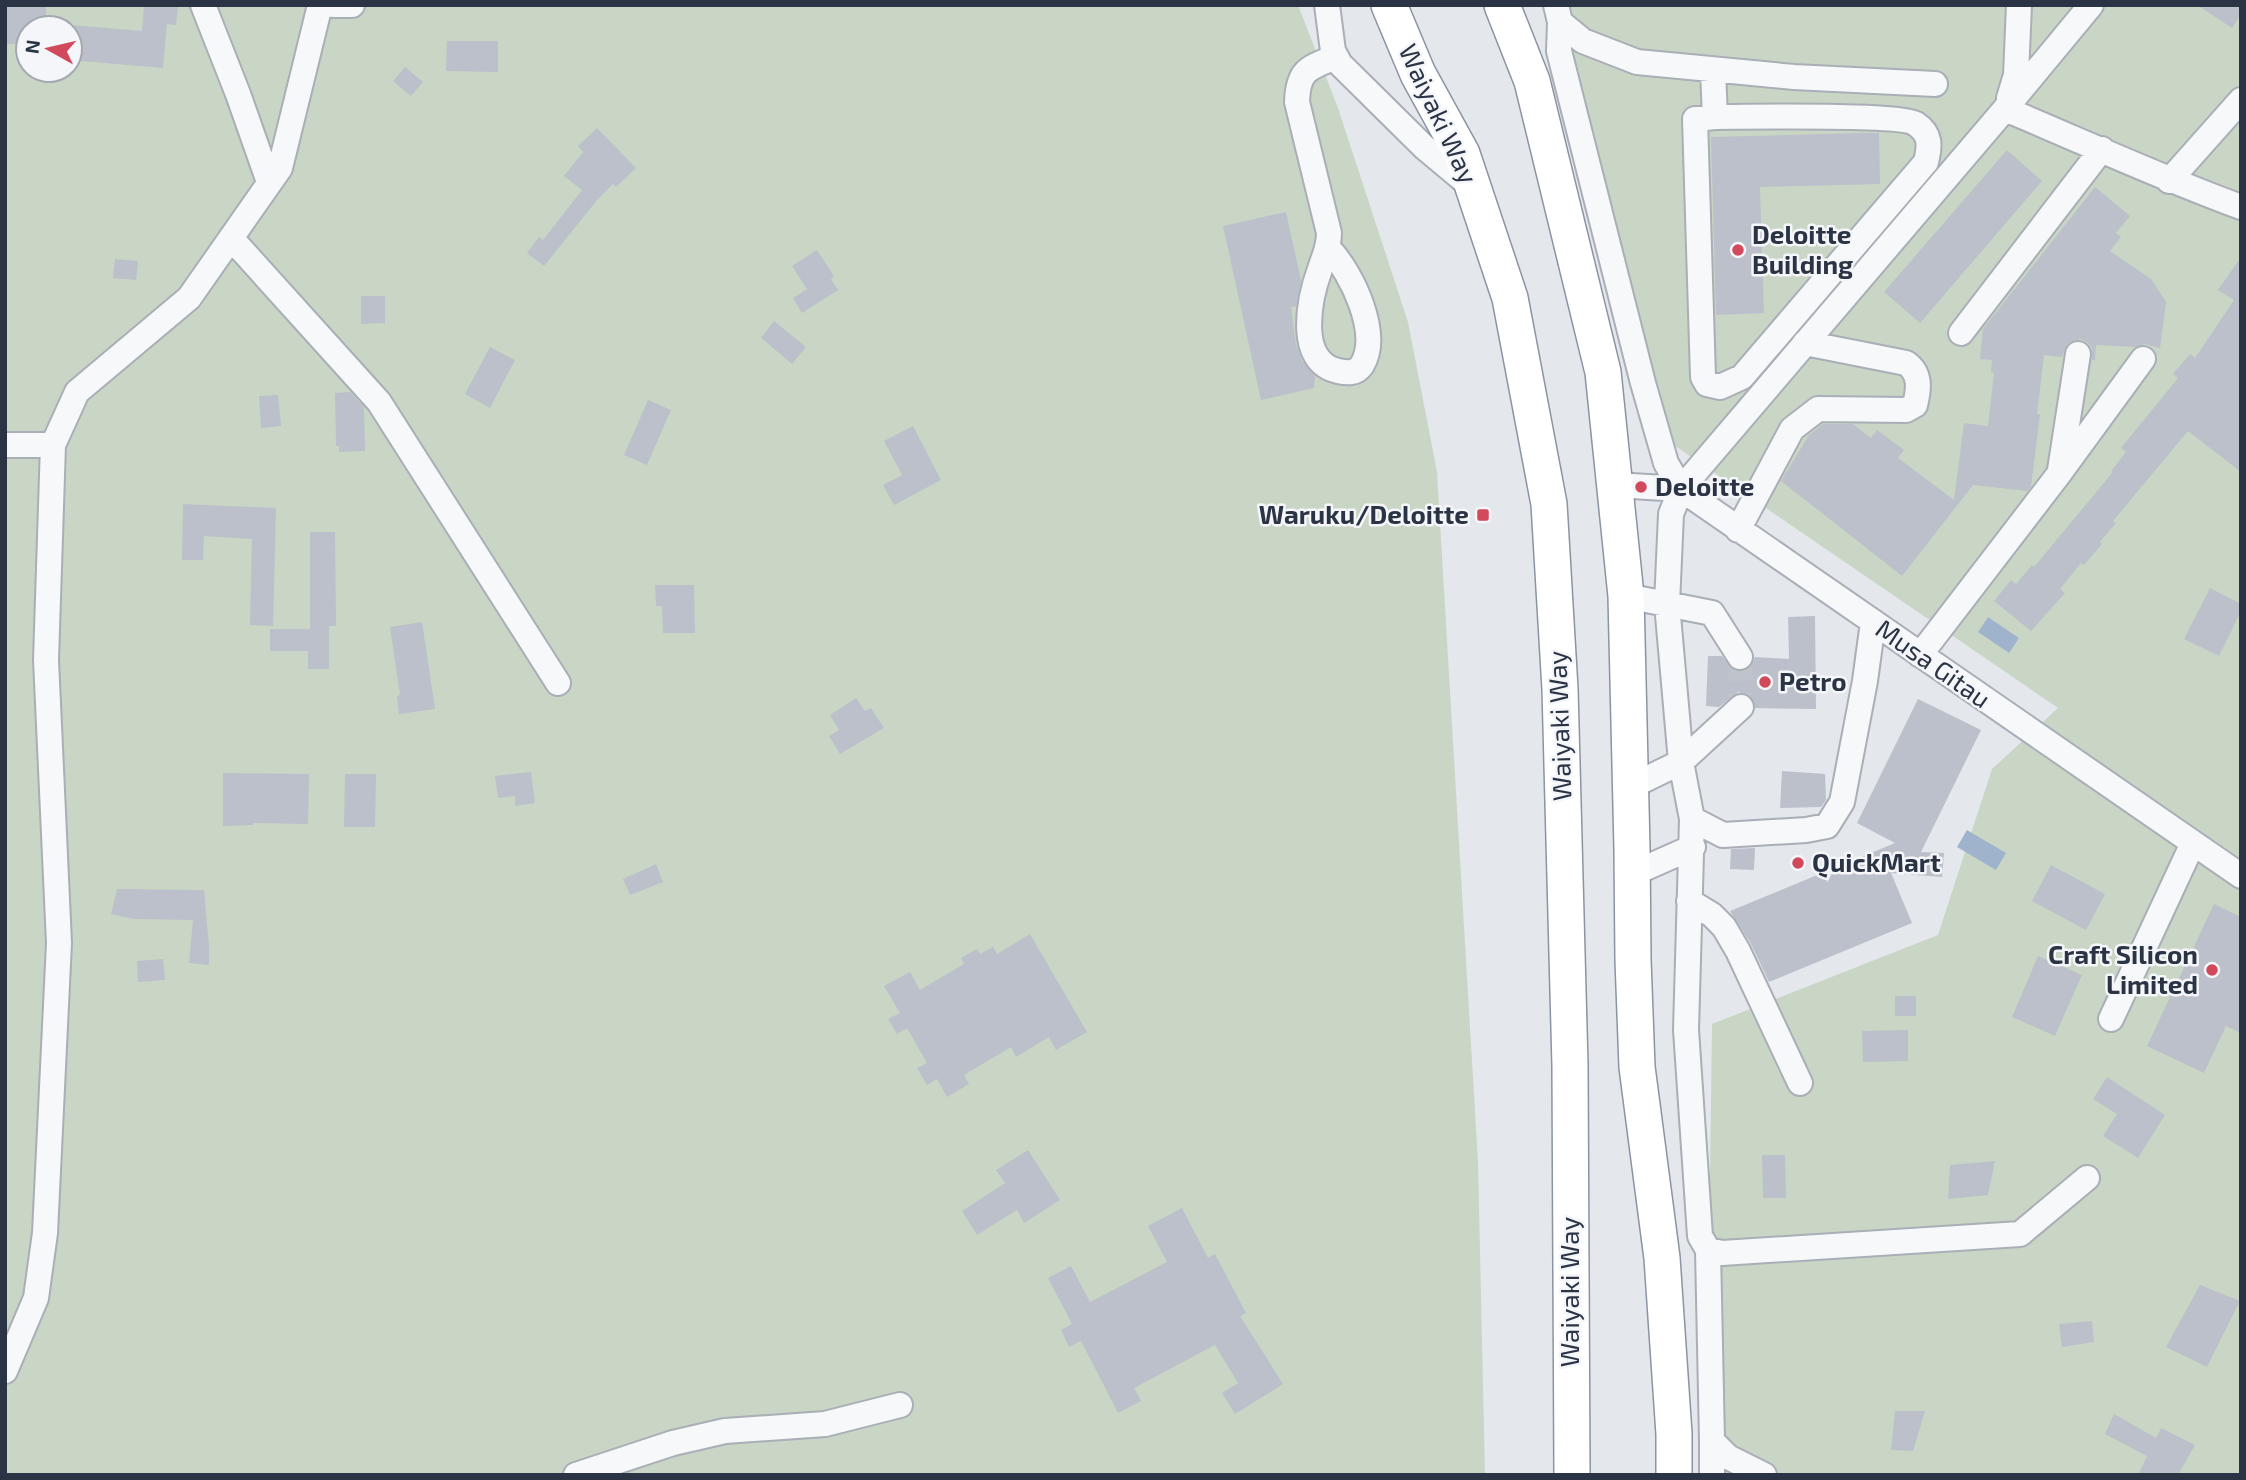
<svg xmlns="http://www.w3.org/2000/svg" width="2246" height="1480" viewBox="0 0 2246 1480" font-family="'Exo 2',sans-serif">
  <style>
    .green { fill: #c9d6c5; fill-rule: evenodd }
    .water { fill: #9fb4cc }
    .building { fill: #bbc0ca }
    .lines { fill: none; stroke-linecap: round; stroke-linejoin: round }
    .minor-tunnel { stroke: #bfc3cb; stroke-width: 24; stroke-dasharray: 24 12; stroke-linecap: butt }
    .minor-casing { stroke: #a9aeb7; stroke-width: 28 }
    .highway-casing { stroke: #8b94a3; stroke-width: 38 }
    .minor { stroke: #f7f8fa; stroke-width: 24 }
    .highway { stroke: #fff; stroke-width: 35 }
    .poi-dot { fill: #d1495b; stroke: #f4f6f9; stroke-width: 2.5 }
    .labels { text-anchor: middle; stroke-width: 5; stroke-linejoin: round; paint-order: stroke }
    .street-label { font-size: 26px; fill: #2b3445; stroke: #f4f6f9 }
    .poi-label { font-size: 26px; font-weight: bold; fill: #2b3445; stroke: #f4f6f9; text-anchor: start }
  </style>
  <rect width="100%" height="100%" fill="#e4e7ec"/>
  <path class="green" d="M5 5H1298L1338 108 1408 322 1437 472 1478 1162 1485 1475H5ZM28 28H70V70H28Z
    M1551 5H2241V1475H1706L1712 1024 1938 935 1992 769 2058 708 1671 443 1577 66Z"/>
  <path class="water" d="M1988 617 2019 638 2009 653 1978 632Z
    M1967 830 2006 853 1996 870 1957 847Z"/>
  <path class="building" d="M5 5H46V28H28V44H5Z
    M144 5H178L176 25 167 24 163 68 70 60V25L142 31Z
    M2197 5H2241V15L2232 28Z
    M447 41H498V72L446 71Z
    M405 67 423 82 411 96 393 81Z
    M597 128 636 168 616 187 613 184 598 199 544 266 527 253 539 237 543 240 582 190 564 176 583 152 578 146Z
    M1862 133H1879L1880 184 1760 187 1764 313 1716 315 1711 137Z
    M2007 150 2042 181 1920 323 1884 292Z
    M2095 187 2130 216 2116 233 2121 237 2110 251 2151 279 2166 302 2160 348 2144 344 2135 347 2096 345 2095 360H2092V348L2087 342 2080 339 2067 344 2062 357 2044 355 2037 414H2040L2031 487 2027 491 1973 485 1902 576 1781 481 1809 435 1823 424H1853L1871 438 1877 430 1904 450 1898 458 1954 500 1964 423 1988 426 1994 373 1991 372 1992 360 1980 359 1983 329Z
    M1286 212 1301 280 1296 306 1291 307 1296 345 1302 361 1315 376 1314 388 1261 400 1223 226Z
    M817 250 834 276 831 279 838 290 802 313 793 298 807 289 792 266Z
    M2241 257V472L2188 431 2113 521 2116 523 2100 542 2102 544 2084 565 2081 563 2060 589 2065 593 2031 631 1994 601 2011 580 2016 584 2032 565 2034 567 2113 472 2111 471 2126 452 2121 448 2178 378 2173 374 2190 354 2195 358 2234 300 2218 290Z
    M115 259 138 261 136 280 113 278Z
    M361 296H385V323L361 324Z
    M774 321 806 347 792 364 761 338Z
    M490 347 515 360 490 408 465 394Z
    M350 392 364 407 365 451 339 452V446H336L335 393Z
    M278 395 281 426 261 428 259 396Z
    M648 400 671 410 647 465 624 455Z
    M913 426 941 480 894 505 883 485 902 475 884 441Z
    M183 504 276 508 273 626 250 625 252 539 204 536 203 560H182Z
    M310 532H335L336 626H329V669H308V651H270V629H310Z
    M655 585H694L695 633H663L662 606H656Z
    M2210 588 2241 604V611L2219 656 2184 639Z
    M1815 616 1816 709 1755 708 1751 696 1738 692 1719 707 1706 706 1708 656H1722L1733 670 1740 672 1749 669 1755 657 1789 659 1788 617Z
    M422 622 435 709 399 714 397 696 400 695 390 627Z
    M856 698 865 711 871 708 884 728 840 754 829 736 839 730 830 715Z
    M1918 699 1981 730 1921 852 1944 853 1942 877 1891 873 1912 923 1769 982 1751 944 1730 911 1827 871V883L1835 868 1895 843 1857 823Z
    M1782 771 1825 774 1826 800 1821 807 1780 808Z
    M531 772 535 803 515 806V796L498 798 495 776Z
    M223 773 309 774 308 824 253 823V825L223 826Z
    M345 774H376L375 827H344Z
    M1755 848 1754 870 1730 869 1731 849Z
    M656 864 663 882 630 895 623 879Z
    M2051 865 2105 894 2086 930 2032 901Z
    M117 889 204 890 209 946V965L189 963 193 920 133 919 111 914Z
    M2214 904 2241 917V1033L2226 1026 2204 1073 2147 1046Z
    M1030 934 1087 1032 1056 1050 1049 1037 1016 1057 1011 1047 964 1075 969 1084 947 1097 937 1079 927 1085 917 1068 927 1063 907 1028 897 1034 888 1019 900 1013 884 986 910 972 920 990 964 964 961 958 977 949 980 954 993 947 997 954Z
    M2038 956 2082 975 2055 1036 2012 1017Z
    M163 959 165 980 138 982 137 961Z
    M1895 996H1916V1016H1895Z
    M1908 1030V1061L1863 1062 1862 1031Z
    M2107 1077 2165 1115 2138 1158 2103 1136 2117 1114 2093 1099Z
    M1028 1150 1060 1200 1024 1223 1017 1210 977 1235 962 1211 1005 1183 996 1170Z
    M1762 1155H1785L1786 1198H1763Z
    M1995 1161 1988 1195 1948 1199 1950 1165Z
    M1182 1208 1208 1258 1215 1254 1246 1313 1240 1316 1283 1384 1235 1414 1222 1393 1238 1383 1215 1345 1134 1388 1141 1401 1118 1413 1081 1341 1069 1347 1061 1330 1072 1324 1048 1278 1071 1266 1090 1302 1167 1262 1148 1226Z
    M2200 1285 2240 1301 2207 1367 2166 1347Z
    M2092 1321 2094 1342 2062 1347 2059 1324Z
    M1895 1411H1925L1913 1451 1891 1450Z
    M2114 1414 2156 1438 2161 1428 2195 1445 2178 1475H2138L2147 1456 2105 1434Z"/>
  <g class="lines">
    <path class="minor-tunnel" d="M1740 657 1741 707"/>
    <defs>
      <path id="minor" d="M203 5 238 94 269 182
        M334 5H352
        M1327 5 1333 51 1340 64 1424 147 1473 188
        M1556 5 1560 22 1583 41 1637 62 1794 77 1935 84
        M1560 22 1559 51 1643 383 1666 463 1681 489
        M1713 70 1715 117
        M2009 98 2016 75 2019 5
        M2005 109 2091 5
        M1715 117C1743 117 1902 114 1916 124 1931 134 1930 146 1926 162L1742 377 1720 387 1707 384 1703 377 1695 119Z
        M2169 181 2241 100
        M231 238 379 402 558 683
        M1329 249C1352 273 1381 334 1362 365 1356 374 1347 373 1338 371 1296 362 1309 299 1320 269 1324 256 1329 248 1329 233L1297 102C1298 70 1308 68 1336 57
        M1961 333 2102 149
        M5 445H53
        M2060 470 2078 354
        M1615 485 1681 489 2241 876
        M1738 530 1792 429 1818 409 1906 410 1915 405C1919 389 1921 373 1906 363L1805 343
        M1626 596 1712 613 1740 657
        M1873 622 1865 681 1842 802 1827 826 1806 830 1723 835 1692 819 1681 762 1667 604 1671 514 1681 489 2005 109C2084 142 2161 178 2241 207
        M1920 655 2059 474 2143 359
        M1630 787 1681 762 1741 707
        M1692 819 1686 1030 1700 1236 1708 1250 1722 1253 2020 1234 2087 1178
        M1632 874 1693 847
        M1689 901 1712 915 1724 927 1738 951 1800 1083
        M2111 1019 2193 843
        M1708 1250 1712 1441 1728 1457 1764 1475
        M5 1371 36 1298 45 1233 59 943 46 660 53 445 77 392 189 298 280 168 320 5
        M576 1475 673 1443 725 1431 825 1424 900 1405
        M1712 1475V1441"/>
      <path id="highway" d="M1389 5 1418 74 1462 154 1510 298 1549 504 1560 689 1570 1066 1572 1475
        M1502 5 1532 81 1603 372 1626 596 1632 849 1633 960 1637 1067 1662 1258 1674 1434V1475"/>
    </defs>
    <use href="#minor" class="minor-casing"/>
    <use href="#highway" class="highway-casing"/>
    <use href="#minor" class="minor"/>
    <use href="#highway" class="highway"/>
  </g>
  <g class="poi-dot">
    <circle cx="1738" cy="250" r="7"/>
    <circle cx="1641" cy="487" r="7"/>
    <rect x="1476" y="508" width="14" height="14" rx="3.5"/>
    <circle cx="1765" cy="682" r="7"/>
    <circle cx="1798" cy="863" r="7"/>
    <circle cx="2212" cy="970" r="7"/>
  </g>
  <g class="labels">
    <g class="street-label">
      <text transform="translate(1438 114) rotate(65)" y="9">Waiyaki Way</text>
      <text transform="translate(1933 664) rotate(35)" y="9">Musa Gitau</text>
      <text transform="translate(1560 726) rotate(-92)" y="9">Waiyaki Way</text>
      <text transform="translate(1570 1292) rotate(-90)" y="9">Waiyaki Way</text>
    </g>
    <g class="poi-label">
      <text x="1752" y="244">Deloitte<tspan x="1752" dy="30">Building</tspan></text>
      <text x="1655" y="496">Deloitte</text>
      <text x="1469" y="524" text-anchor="end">Waruku/Deloitte</text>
      <text x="1779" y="691">Petro</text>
      <text x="1812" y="872">QuickMart</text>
      <text x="2198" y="964" text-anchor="end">Craft Silicon<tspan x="2198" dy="30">Limited</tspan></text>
    </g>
  </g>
  <rect width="2246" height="1480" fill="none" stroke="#2b3445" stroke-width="14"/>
  <g transform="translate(49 49) rotate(278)"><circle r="33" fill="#f4f6f9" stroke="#a4a8b1" stroke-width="2"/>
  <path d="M0-5L12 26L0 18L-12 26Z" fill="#d1495b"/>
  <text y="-10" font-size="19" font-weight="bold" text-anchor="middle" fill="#2b3445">N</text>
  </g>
</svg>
